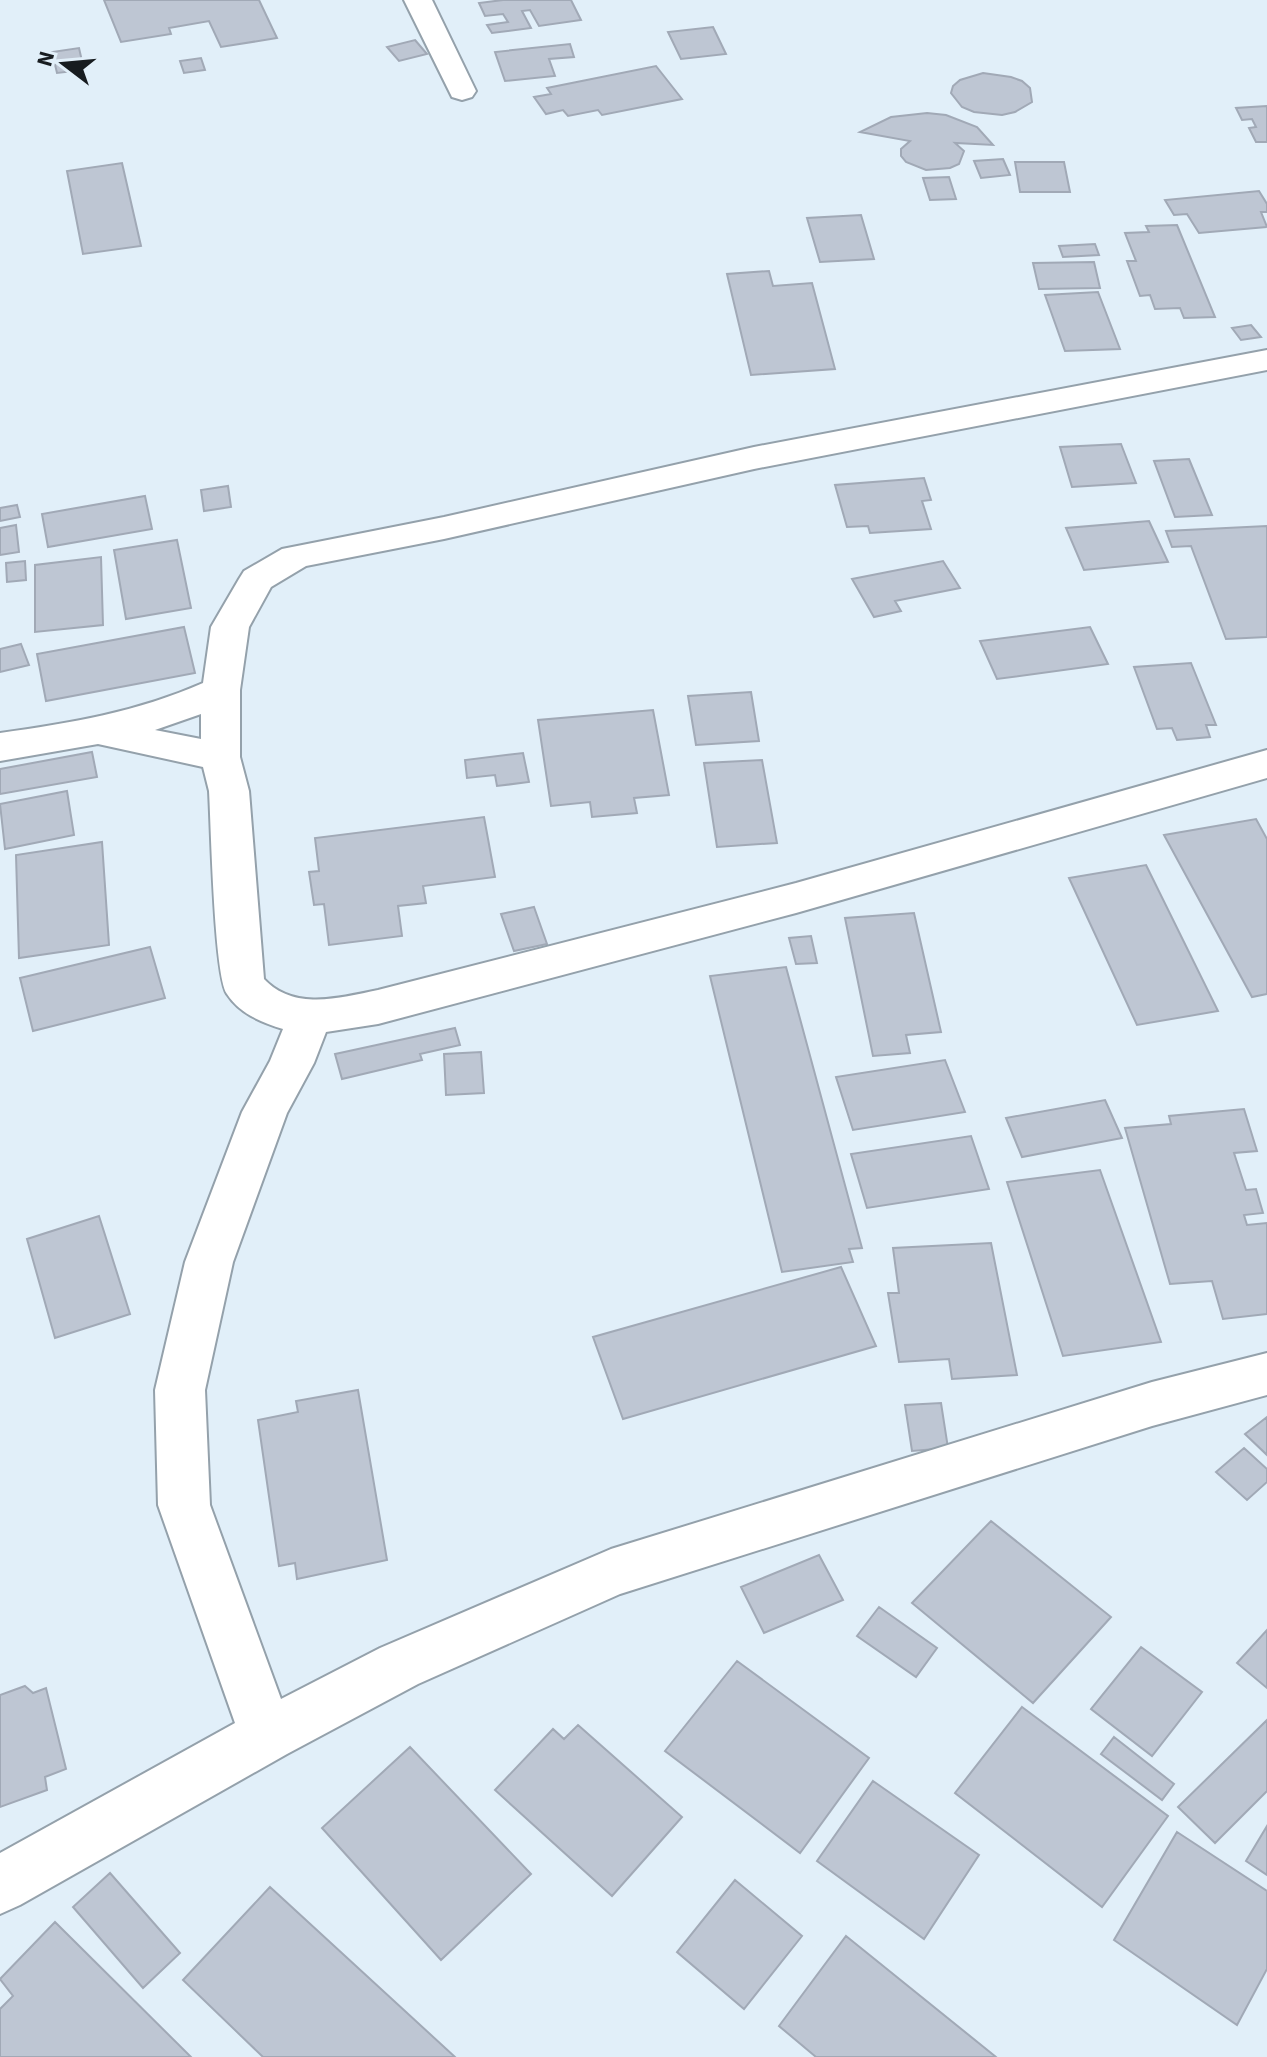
<svg xmlns="http://www.w3.org/2000/svg" width="1267" height="2057" viewBox="0 0 1267 2057" font-family="'Source Sans 3',sans-serif">
  <style>
    .building { fill: #bec6d3; stroke: #a1a9b6; stroke-width: 2 }
    .lines { fill: none; stroke-linecap: round; stroke-linejoin: round }
    .street-casing { stroke: #94a1ab; stroke-width: 4 }
    .street { fill: #fff; fill-rule: evenodd }
  </style>
  <rect width="100%" height="100%" fill="#e1eff9"/>
  <path class="building" d="M104 0H259L277 38 221 47 209 21 169 28 171 34 121 42Z
    M503 0H571L581 20 539 26 530 10 522 11 531 28 492 33 487 25 508 22 503 14 485 16 479 3Z
    M713 27 726 54 681 59 668 32Z
    M415 40 427 54 399 61 387 47Z
    M570 44 574 57 549 59 555 76 505 81 495 52Z
    M79 48 84 70 57 73 52 52Z
    M201 58 205 70 184 73 180 61Z
    M656 66 682 99 602 115 598 110 568 116 563 110 546 114 534 97 551 94 547 88Z
    M983 73 1011 77 1022 81 1030 88 1032 102 1015 112 1002 115 974 112 962 107 951 93 953 86 960 80Z
    M1267 106V142H1256L1249 128 1256 127 1252 119 1242 120 1236 108Z
    M927 113 946 115 977 127 993 145 955 143 964 151 959 164 950 168 926 170 906 162 901 156V149L910 141 860 132 891 117Z
    M1003 159 1010 175 981 178 974 161Z
    M1015 162H1064L1070 192H1020Z
    M122 163 141 246 83 254 67 171Z
    M949 177 956 199 930 200 923 178Z
    M1259 191 1267 204V212H1261L1267 227 1199 233 1187 214 1174 215 1165 200Z
    M861 215 874 259 820 262 807 218Z
    M1177 225 1215 317 1184 318 1180 308 1155 309 1150 295 1140 296 1127 261H1136L1125 233 1149 232 1146 226Z
    M1095 244 1099 255 1063 257 1059 246Z
    M1094 262 1100 288 1039 289 1033 263Z
    M769 271 773 286 812 283 835 369 751 375 727 274Z
    M1098 292 1120 349 1065 351 1045 295Z
    M1251 325 1261 337 1241 340 1232 328Z
    M1121 444 1136 483 1072 487 1060 447Z
    M1189 459 1212 515 1175 517 1154 461Z
    M924 478 931 500 922 501 931 529 870 533 868 526 847 527 835 485Z
    M228 486 231 507 204 511 201 490Z
    M145 496 152 529 48 547 42 514Z
    M17 505 20 517 0 521V508Z
    M1149 521 1168 562 1084 570 1066 528Z
    M16 525 19 552 0 555V528Z
    M1267 526V637L1226 639 1191 546 1172 547 1166 531Z
    M177 540 191 608 126 619 114 550Z
    M101 557 103 625 35 632V565Z
    M25 561 26 580 7 582 6 563Z
    M943 561 960 588 895 601 901 611 874 617 852 579Z
    M184 627 195 673 46 701 37 654Z
    M1090 627 1108 664 997 679 980 641Z
    M21 644 29 665 0 672V649Z
    M1191 663 1216 725H1206L1210 737 1177 740 1172 728 1157 729 1134 667Z
    M751 692 759 741 696 745 688 696Z
    M653 710 669 795 634 798 637 813 592 817 590 802 551 806 538 720Z
    M92 752 97 777 0 794V769Z
    M523 753 529 782 497 786 495 775 467 778 465 760Z
    M762 760 777 843 717 847 704 763Z
    M67 791 74 835 5 849 0 804Z
    M484 817 495 877 423 886 426 903 398 906 402 936 329 945 324 904 314 905 309 872 319 871 315 838Z
    M1256 819 1267 839V994L1252 997 1164 835Z
    M102 842 109 945 19 958 16 855Z
    M1146 865 1218 1011 1137 1025 1069 878Z
    M534 907 547 944 514 951 501 914Z
    M914 913 941 1032 906 1035 910 1053 873 1056 845 918Z
    M811 936 817 963 796 964 789 938Z
    M150 947 165 998 33 1031 20 978Z
    M786 967 862 1248 849 1249 853 1262 782 1272 710 976Z
    M455 1028 460 1045 420 1054 422 1060 342 1079 335 1054Z
    M481 1052 484 1093 446 1095 444 1054Z
    M945 1060 965 1112 853 1130 836 1077Z
    M1105 1100 1122 1138 1022 1157 1006 1118Z
    M1244 1109 1257 1151 1234 1153 1246 1190 1256 1189 1263 1213 1244 1215 1247 1225 1267 1223V1314L1223 1319 1212 1281 1170 1284 1125 1128 1171 1124 1169 1116Z
    M971 1136 989 1189 867 1208 851 1154Z
    M1100 1170 1161 1342 1063 1356 1007 1182Z
    M99 1216 130 1314 55 1338 27 1239Z
    M991 1243 1017 1375 952 1379 949 1359 899 1362 888 1293H899L893 1248Z
    M841 1267 876 1346 623 1419 593 1337Z
    M358 1390 387 1560 297 1579 295 1563 279 1566 258 1420 298 1412 296 1401Z
    M941 1403 948 1448 912 1451 905 1405Z
    M1267 1417V1455L1245 1434Z
    M1244 1448 1267 1469V1482L1247 1500 1216 1472Z
    M991 1521 1111 1617 1033 1703 912 1603Z
    M819 1555 843 1600 764 1633 741 1587Z
    M879 1607 937 1648 916 1677 857 1636Z
    M1267 1630V1688L1237 1663Z
    M1141 1647 1202 1692 1152 1756 1091 1709Z
    M737 1661 869 1758 800 1853 665 1751Z
    M25 1686 33 1693 46 1688 66 1769 45 1777 47 1790 0 1807V1695Z
    M1022 1707 1168 1816 1102 1907 955 1793Z
    M1267 1720V1791L1215 1843 1178 1807Z
    M578 1725 682 1817 612 1896 495 1790 553 1729 564 1739Z
    M1114 1737 1174 1784 1162 1800 1101 1754Z
    M410 1747 531 1874 441 1960 322 1828Z
    M873 1781 979 1855 924 1939 817 1861Z
    M1267 1826V1875L1246 1861Z
    M1177 1832 1267 1891V1969L1237 2025 1114 1940Z
    M110 1873 180 1953 143 1988 73 1907Z
    M735 1880 802 1936 744 2009 677 1952Z
    M270 1887 455 2057H263L183 1980Z
    M55 1922 191 2057H0V2009L13 1996 0 1979Z
    M846 1936 996 2057H816L779 2026Z"/>
  <g class="lines">
    <defs>
      <path id="street" d="M404 0H432L476 91 472 97 462 100 452 97Z
        M1267 350V370L754 469 444 539 306 566 271 587 249 627 240 690V757L249 791 264 979C294 1011 340 998 378 990L796 883 1267 750V778L796 913 378 1024 326 1032 314 1063 287 1113 233 1262 205 1390 210 1505 281 1699 380 1648 611 1549 1152 1382 1267 1353V1395L1152 1426 620 1594 418 1684 287 1754 20 1905 0 1914V1853L235 1723 158 1505 155 1390 185 1262 242 1112 270 1061 283 1029C261 1022 240 1014 227 994 214 975 211 824 209 791L203 767 98 744 0 761V733C71 723 137 712 203 683L211 627 239 579 244 571 282 549 444 517 754 447ZM201 714V739L155 730Z"/>
    </defs>
    <use href="#street" class="street-casing"/>
    <use href="#street" class="street"/>
  </g>
  <g transform="translate(64 64) rotate(286)" stroke="#e1eff9" stroke-width="6" paint-order="stroke">
  <path d="M0-6L14 30L0 20L-14 30Z" fill="#171c20"/>
  <text y="-12" font-size="22" font-weight="bold" text-anchor="middle" fill="#171c20">N</text>
  </g>
</svg>
